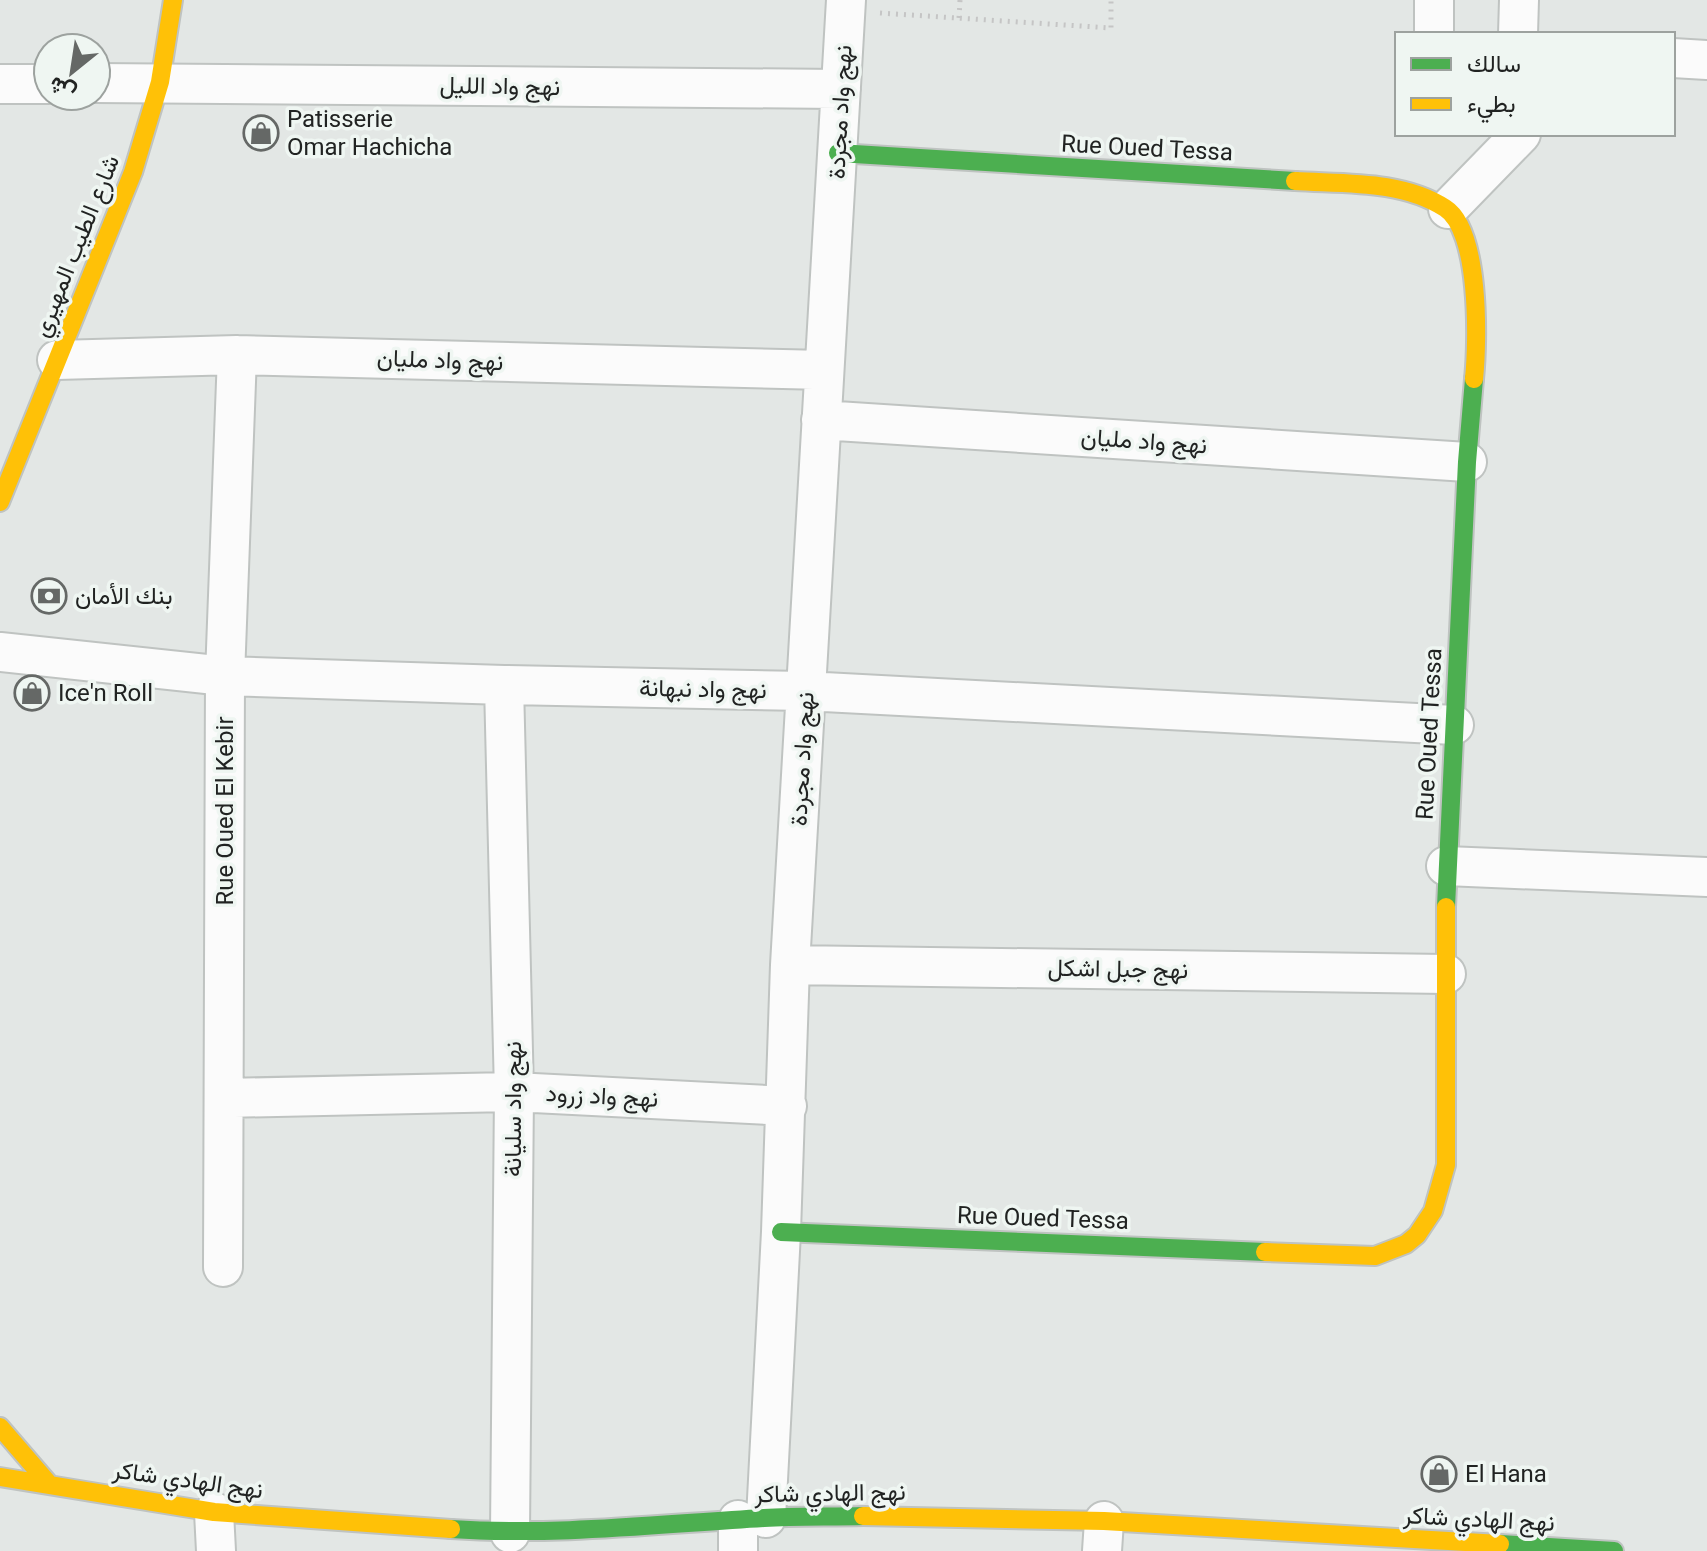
<svg xmlns="http://www.w3.org/2000/svg" width="1707" height="1551" viewBox="0 0 1707 1551" font-family="Roboto,Vazirmatn,sans-serif">
  <style>
    .lines { fill: none; stroke-linecap: round; stroke-linejoin: round }
    .street-casing { stroke: #bfc3c1; stroke-width: 42 }
    .fast-casing { stroke: #bfc3c1; stroke-width: 22 }
    .slow-casing { stroke: #bfc3c1; stroke-width: 22 }
    .path { stroke: #c5c5c5; stroke-width: 5; stroke-dasharray: 2 6; stroke-linecap: butt }
    .street { stroke: #fbfbfb; stroke-width: 38 }
    .fast { stroke: #4caf50; stroke-width: 18 }
    .slow { stroke: #ffc107; stroke-width: 18 }
    .labels { text-anchor: middle; stroke-width: 7; stroke-linejoin: round; paint-order: stroke }
    .street-label { font-size: 24px; fill: #212322; stroke: #eff6f2 }
    .poi-label { font-size: 24px; fill: #212322; stroke: #eff6f2; text-anchor: start }
  </style>
  <rect width="100%" height="100%" fill="#e3e7e5"/>
  <g class="lines">
    <defs>
      <path id="street" d="M1434 34V0
        M1518 34 1519 0
        M1673 58 1707 60
        M96 83 841 89
        M0 84H48
        M1448 209 1521 134
        M57 360 237 355 824 370
        M821 420 1467 462
        M0 652 225 676 504 685 805 691 1454 725
        M504 685 514 1092 510 1533
        M1446 866 1707 877
        M790 965 1446 974
        M224 1098 514 1092 787 1106
        M223 1267 225 676 237 355
        M214 1512 216 1551
        M766 1518 781 1232 790 965 846 0
        M738 1551V1520
        M1102 1551 1104 1521"/>
      <path id="fast" d="M838 153 1295 181
        M1446 907 1467 462 1474 379
        M781 1232 1265 1252
        M451 1529C556 1536 659 1524 764 1518 797 1516 830 1517 863 1516
        M1500 1544 1614 1551"/>
      <path id="slow" d="M1295 181C1344 184 1402 180 1445 208 1480 230 1478 340 1474 379
        M0 502 133 172 160 82 173 0
        M1265 1252 1375 1256 1406 1244 1417 1235 1433 1211 1446 1165V907
        M0 1427 49 1484
        M0 1477 214 1512 451 1529
        M863 1516 1104 1521 1500 1544"/>
    </defs>
    <use href="#street" class="street-casing"/>
    <use href="#fast" class="fast-casing"/>
    <use href="#slow" class="slow-casing"/>
    <path class="path" d="M880 13 1111 28V0
      M959 18 960 0"/>
    <use href="#street" class="street"/>
    <use href="#fast" class="fast"/>
    <use href="#slow" class="slow"/>
  </g>
  <defs>
    <symbol id="shop-ring" viewBox="-11 -11 22 22"><circle r="9.5" fill="#eff6f2" stroke="#656866" stroke-width="1.5"/><path d="M-5-2.5h2.3a2.7 3.5 0 0 1 5.4 0H5L5.5 6h-11ZM-1.5-2.5h3a1.5 2.3 0 0 0-3 0Z" fill="#656866"/></symbol>
    <symbol id="bank-ring" viewBox="-11 -11 22 22"><circle r="9.5" fill="#eff6f2" stroke="#656866" stroke-width="1.5"/><path d="M-6-4H6V4H-6ZM0-2.3a2.3 2.3 0 1 0 0 4.6a2.3 2.3 0 1 0 0-4.6Z" fill="#656866"/></symbol>
  </defs>
  <g fill-rule="evenodd">
    <use href="#shop-ring" x="241" y="113" width="40" height="40"/>
    <use href="#bank-ring" x="29" y="576" width="40" height="40"/>
    <use href="#shop-ring" x="12" y="673" width="40" height="40"/>
    <use href="#shop-ring" x="1419" y="1454" width="40" height="40"/>
  </g>
  <g class="labels">
    <g class="street-label">
      <text transform="translate(500 86) rotate(1)" y="8">نهج واد الليل</text>
      <text transform="translate(840 112) rotate(-87)" y="8">نهج واد مجردة</text>
      <text transform="translate(1147 148) rotate(3)" y="8">Rue Oued Tessa</text>
      <text transform="translate(76 246) rotate(-68)" y="8">شارع الطيب المهيري</text>
      <text transform="translate(440 360) rotate(2)" y="8">نهج واد مليان</text>
      <text transform="translate(1144 441) rotate(4)" y="8">نهج واد مليان</text>
      <text transform="translate(703 689) rotate(1)" y="8">نهج واد نبهانة</text>
      <text transform="translate(1429 734) rotate(-87)" y="8">Rue Oued Tessa</text>
      <text transform="translate(802 759) rotate(-87)" y="8">نهج واد مجردة</text>
      <text transform="translate(225 811) rotate(-90)" y="8">Rue Oued El Kebir</text>
      <text transform="translate(1118 969) rotate(1)" y="8">نهج جبل اشكل</text>
      <text transform="translate(602 1096) rotate(3)" y="8">نهج واد زرود</text>
      <text transform="translate(513 1109) rotate(-90)" y="8">نهج واد سليانة</text>
      <text transform="translate(1043 1218) rotate(2)" y="8">Rue Oued Tessa</text>
      <text transform="translate(188 1480) rotate(8)" y="8">نهج الهادي شاكر</text>
      <text transform="translate(830 1493) rotate(-1)" y="8">نهج الهادي شاكر</text>
      <text transform="translate(1479 1519) rotate(3)" y="8">نهج الهادي شاكر</text>
    </g>
    <g class="poi-label">
      <text x="287" y="127">Patisserie<tspan x="287" dy="28">Omar Hachicha</tspan></text>
      <text x="75" y="604">بنك الأمان</text>
      <text x="58" y="701">Ice'n Roll</text>
      <text x="1465" y="1482">El Hana</text>
    </g>
  </g>
  <rect x="1395" y="32" width="280" height="104" fill="#eff6f2" stroke="#9da29f" stroke-width="2"/>
  <rect x="1411" y="58" width="40" height="12" fill="#4caf50" stroke="#9da29f" stroke-width="2"/>
  <text x="1467" y="72" font-size="24" fill="#212322">سالك</text>
  <rect x="1411" y="98" width="40" height="12" fill="#ffc107" stroke="#9da29f" stroke-width="2"/>
  <text x="1467" y="112" font-size="24" fill="#212322">بطيء</text>
  <g transform="translate(72 72) rotate(210)"><circle r="38" fill="#eff6f2" stroke="#9da29f" stroke-width="2"/>
  <path d="M0-6L14 30L0 20L-14 30Z" fill="#656866"/>
  <text y="-12" font-size="22" font-weight="bold" text-anchor="middle" fill="#212322">ش</text>
  </g>
</svg>
